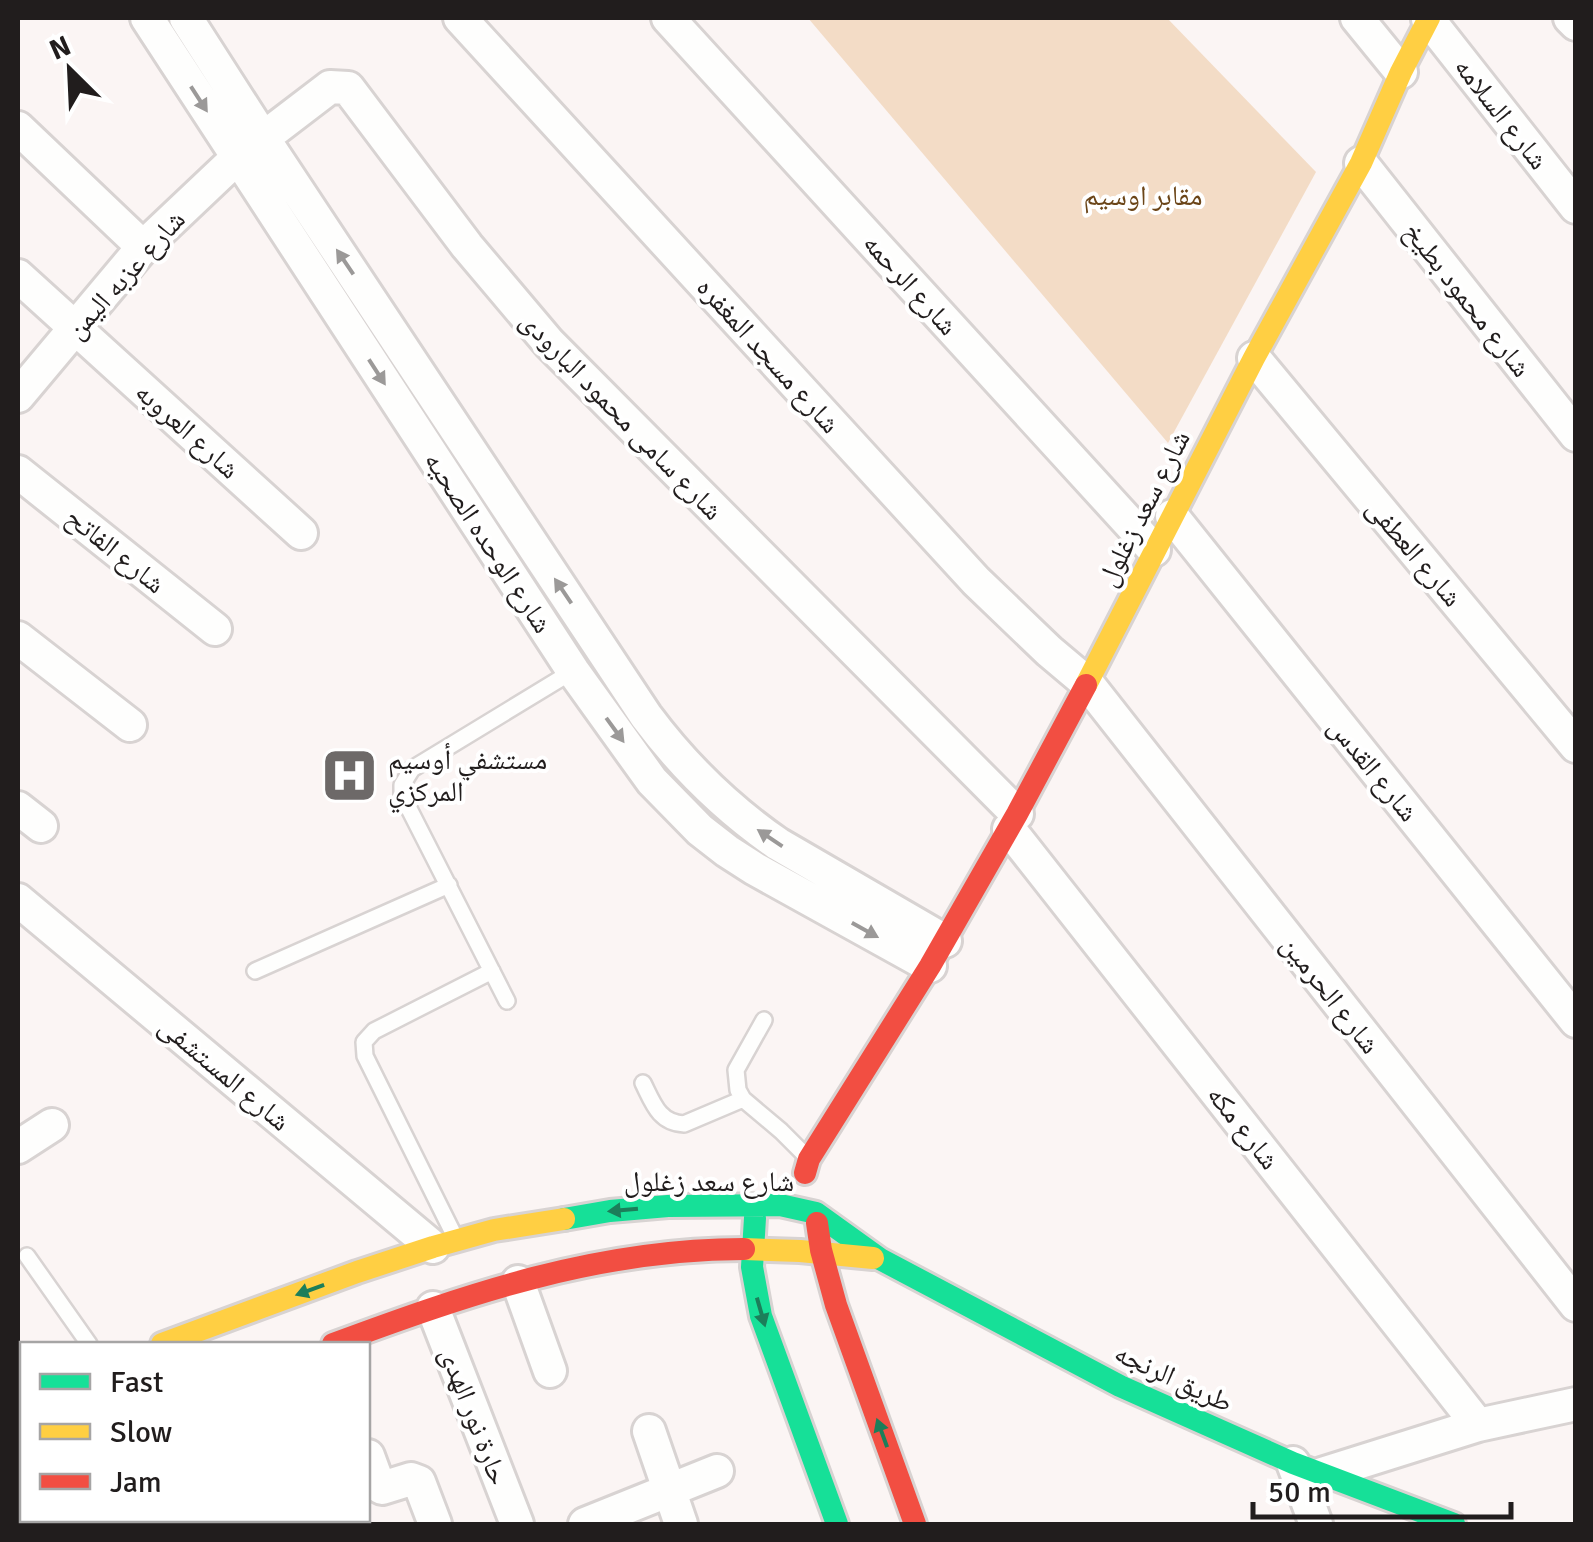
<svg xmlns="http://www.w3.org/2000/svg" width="1593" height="1542" viewBox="0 0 1593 1542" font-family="Signika,'Noto Naskh Arabic',sans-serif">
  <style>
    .green { fill: #f3dcc6 }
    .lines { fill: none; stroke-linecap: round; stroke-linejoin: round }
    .lane-casing { stroke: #d8d3d2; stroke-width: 20 }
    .street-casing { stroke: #d8d3d2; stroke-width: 38 }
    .fast-casing { stroke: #d8d3d2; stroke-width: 28 }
    .slow-casing { stroke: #d8d3d2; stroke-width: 28 }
    .jam-casing { stroke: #d8d3d2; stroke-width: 28 }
    .lane { stroke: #fefefd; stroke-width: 15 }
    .street { stroke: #fefefd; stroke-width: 32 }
    .fast { stroke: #16e098; stroke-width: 22 }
    .slow { stroke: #ffcf43; stroke-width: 22 }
    .jam { stroke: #f24e42; stroke-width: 22 }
    .oneway { fill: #9b9998 }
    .oneway2 { fill: #1c7e5a }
    .labels { text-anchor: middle; stroke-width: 8; stroke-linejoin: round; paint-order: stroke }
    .street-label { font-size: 28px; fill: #211d1d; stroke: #fff }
    .park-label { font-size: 28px; fill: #6b4518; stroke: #fff }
    .poi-label { font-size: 28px; fill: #211d1d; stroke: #fff; text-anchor: start }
  </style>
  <rect width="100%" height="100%" fill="#fbf5f4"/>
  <path class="green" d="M808 18H1167L1316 172 1168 443Z"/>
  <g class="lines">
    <defs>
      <path id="lane" d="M255 971 449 885
        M507 1001 402 795V785L412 769 573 671
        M764 1020 736 1070 738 1090 743 1099 781 1131 806 1156
        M643 1083C653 1103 659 1123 684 1124L743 1099
        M455 1237 365 1056 364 1042 374 1031 492 971
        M27 1256 89 1344"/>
      <path id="street" d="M147 18 573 671 652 781 700 830 727 851 755 869 930 966
        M186 18 263 138 646 716C684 767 726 808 778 844L945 941
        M460 18 976 581 1049 651 1087 683 1576 1305
        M668 18 1154 550
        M1357 18 1401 72
        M1570 18 1576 24
        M1428 19 1576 207
        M18 128 143 247
        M1361 163 1576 435
        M18 276 301 533
        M1254 358 1576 746
        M18 396 143 247 237 158 330 87 348 88 467 246 549 343 1017 814
        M18 472 215 629
        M1172 516 1576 1021
        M18 638 130 725
        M18 808 41 826
        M1009 829 1478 1425
        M18 900 433 1247
        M18 1147 52 1125
        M518 1282 550 1371
        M433 1308 517 1524
        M649 1431 681 1524
        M368 1456 379 1486 382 1488 411 1479 419 1482 435 1524
        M1293 1463 1316 1524
        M1322 1474 1478 1425 1576 1404
        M178 1520 180 1524
        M585 1524 717 1471"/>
      <path id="fast" d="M755 1218 752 1267 761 1316 837 1524
        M564 1219 610 1211 668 1206 780 1205 816 1213 880 1259 1120 1386 1293 1463 1454 1524
        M18 1456 22 1451"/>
      <path id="slow" d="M1086 685 1254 358 1361 163 1401 72 1429 18
        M744 1249 800 1251 873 1258
        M162 1344 357 1272 433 1247 494 1230 564 1219
        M18 1388 22 1387"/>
      <path id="jam" d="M805 1173 809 1159 930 966 1017 814 1086 685
        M817 1223 821 1250 836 1305 915 1524
        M333 1344C468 1294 598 1249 744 1249"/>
    </defs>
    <use href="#lane" class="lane-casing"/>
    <use href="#street" class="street-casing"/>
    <use href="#fast" class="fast-casing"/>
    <use href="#slow" class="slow-casing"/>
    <use href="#jam" class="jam-casing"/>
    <use href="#lane" class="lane"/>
    <use href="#street" class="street"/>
    <use href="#fast" class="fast"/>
    <use href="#slow" class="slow"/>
    <use href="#jam" class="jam"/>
  </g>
  <defs><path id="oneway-solid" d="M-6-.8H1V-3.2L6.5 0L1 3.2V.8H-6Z" transform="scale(2.5)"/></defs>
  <g class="oneway">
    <use href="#oneway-solid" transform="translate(199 99) rotate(57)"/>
    <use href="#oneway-solid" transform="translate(345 262) rotate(-124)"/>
    <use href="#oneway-solid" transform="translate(377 372) rotate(57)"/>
    <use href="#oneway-solid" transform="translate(563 591) rotate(-124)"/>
    <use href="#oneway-solid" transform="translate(615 730) rotate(54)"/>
    <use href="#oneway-solid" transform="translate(770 838) rotate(-146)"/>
    <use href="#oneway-solid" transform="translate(865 930) rotate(29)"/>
  </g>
  <g class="oneway2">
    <use href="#oneway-solid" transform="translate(623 1210) rotate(175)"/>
    <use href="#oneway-solid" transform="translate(310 1290) rotate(160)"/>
    <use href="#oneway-solid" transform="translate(761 1312) rotate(74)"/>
    <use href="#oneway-solid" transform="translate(882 1433) rotate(-110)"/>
  </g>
  <defs>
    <symbol id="hospital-square" viewBox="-11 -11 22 22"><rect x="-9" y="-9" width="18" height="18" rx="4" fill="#6d6968" stroke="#fff"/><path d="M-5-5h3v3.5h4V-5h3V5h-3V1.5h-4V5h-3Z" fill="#fff"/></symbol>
  </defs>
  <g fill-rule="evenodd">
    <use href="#hospital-square" x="318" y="744" width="63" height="63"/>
  </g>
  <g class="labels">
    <g class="street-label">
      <text transform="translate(1502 113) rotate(52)" y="10">شارع السلامه</text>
      <text transform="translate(125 274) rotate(-48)" y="10">شارع عزبه اليمن</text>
      <text transform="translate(911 284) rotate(48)" y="10">شارع الرحمه</text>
      <text transform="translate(1468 299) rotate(52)" y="10">شارع محمود بطيخ</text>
      <text transform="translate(769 355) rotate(48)" y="10">شارع مسجد المغفره</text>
      <text transform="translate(622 415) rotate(46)" y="10">شارع سامى محمود البارودى</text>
      <text transform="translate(188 430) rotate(42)" y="10">شارع العروبه</text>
      <text transform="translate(1143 508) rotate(-63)" y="10">شارع سعد زغلول</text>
      <text transform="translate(489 542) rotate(57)" y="10">شارع الوحده الصحيه</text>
      <text transform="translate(116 550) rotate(39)" y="10">شارع الفاتح</text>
      <text transform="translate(1415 552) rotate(50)" y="10">شارع العطفى</text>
      <text transform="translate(1374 769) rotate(51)" y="10">شارع القدس</text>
      <text transform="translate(1331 994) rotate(52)" y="10">شارع الحرمين</text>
      <text transform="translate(225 1073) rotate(40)" y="10">شارع المستشفى</text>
      <text transform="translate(1244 1127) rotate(52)" y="10">شارع مكه</text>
      <text x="709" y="1191">شارع سعد زغلول</text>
      <text transform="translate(1174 1377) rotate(25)" y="10">طريق الرنجه</text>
      <text transform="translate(475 1416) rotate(69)" y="10">حارة نور الهدى</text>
    </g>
    <g class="park-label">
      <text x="1143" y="205">مقابر اوسيم</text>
    </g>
    <g class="poi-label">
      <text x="388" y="769">مستشفي أوسيم<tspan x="388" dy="32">المركزي</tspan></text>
    </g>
  </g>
  <rect width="1593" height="1542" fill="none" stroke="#211d1d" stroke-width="40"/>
  <rect x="20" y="1342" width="350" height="180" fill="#ffffff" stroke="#a6a5a5" stroke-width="2.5"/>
  <rect x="40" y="1374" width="50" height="15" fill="#16e098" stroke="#a6a5a5" stroke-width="2.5"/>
  <text x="110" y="1392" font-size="30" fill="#211d1d">Fast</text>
  <rect x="40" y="1424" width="50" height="15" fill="#ffcf43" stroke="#a6a5a5" stroke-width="2.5"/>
  <text x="110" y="1442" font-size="30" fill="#211d1d">Slow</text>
  <rect x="40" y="1474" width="50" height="15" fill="#f24e42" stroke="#a6a5a5" stroke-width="2.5"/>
  <text x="110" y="1492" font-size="30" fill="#211d1d">Jam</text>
  <g transform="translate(70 70) rotate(336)" stroke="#ffffff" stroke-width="8" paint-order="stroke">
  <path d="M0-8L18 38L0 25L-18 38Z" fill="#211d1d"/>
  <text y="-15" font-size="28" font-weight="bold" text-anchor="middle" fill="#211d1d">N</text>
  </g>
  <path d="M1253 1502v15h258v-15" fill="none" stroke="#211d1d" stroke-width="5"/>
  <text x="1268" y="1502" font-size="30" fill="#211d1d" stroke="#ffffff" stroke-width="8" paint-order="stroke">50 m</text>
</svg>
